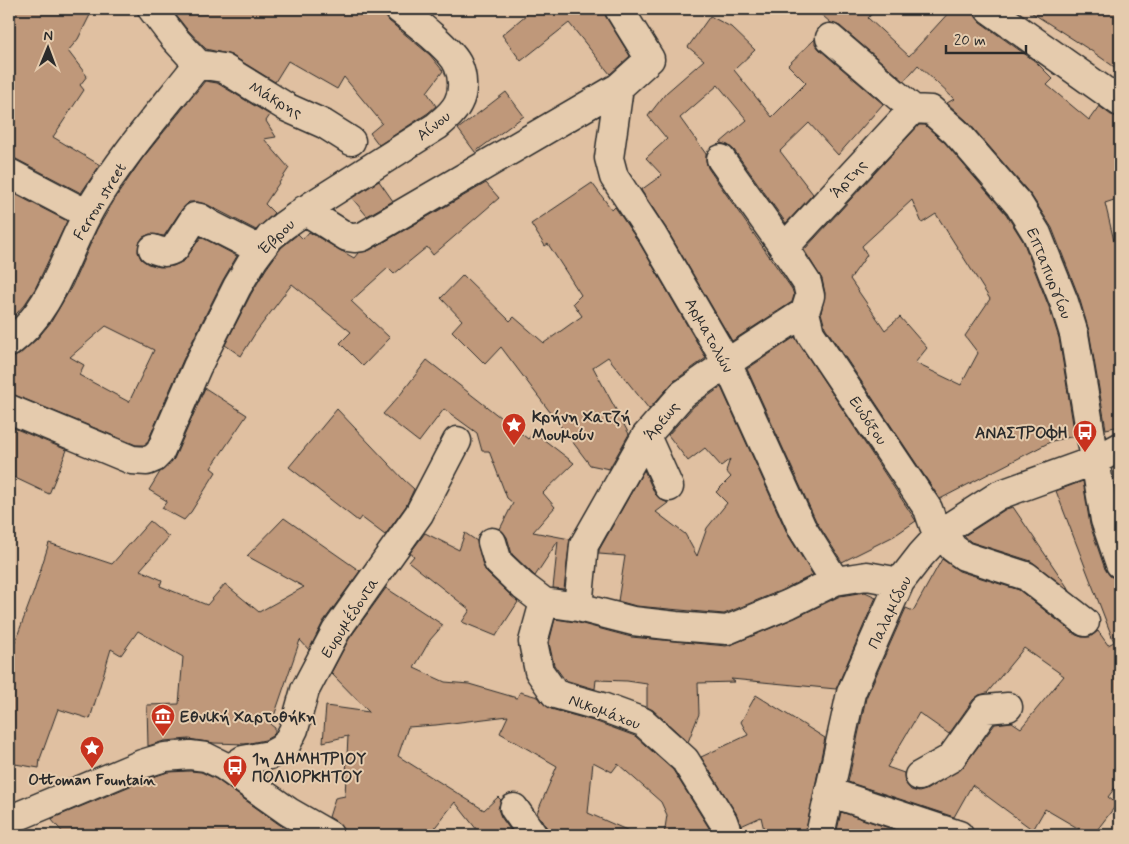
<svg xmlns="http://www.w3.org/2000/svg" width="1129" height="844" viewBox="0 0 1129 844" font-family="Mynerve,sans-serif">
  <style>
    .building { fill: #bf987a; stroke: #2b2b2b; fill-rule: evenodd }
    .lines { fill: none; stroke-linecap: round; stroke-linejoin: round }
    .minor-casing { stroke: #2b2b2b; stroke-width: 31 }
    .minor { stroke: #e5cbad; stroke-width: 28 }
    .labels { text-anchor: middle; stroke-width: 4; stroke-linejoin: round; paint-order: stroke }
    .street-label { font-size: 16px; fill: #2b2b2b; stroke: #e5cbad }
    .poi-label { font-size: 16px; font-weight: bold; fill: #2b2b2b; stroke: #e5cbad; text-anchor: start }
  </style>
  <rect width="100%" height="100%" fill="#e0c0a1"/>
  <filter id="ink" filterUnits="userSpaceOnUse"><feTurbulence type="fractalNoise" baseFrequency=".02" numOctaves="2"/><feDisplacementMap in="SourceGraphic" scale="10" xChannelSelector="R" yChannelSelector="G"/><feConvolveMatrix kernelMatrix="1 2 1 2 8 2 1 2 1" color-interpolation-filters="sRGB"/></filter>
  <g filter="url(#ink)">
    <path class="building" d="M9 9H93L78 39 68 51 87 76 80 85 84 90 53 137 100 165 81 193 16 159 9 157Z
      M171 9H384L385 15 389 21 430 55 443 71 427 92 436 106 428 113 379 145 370 133 382 123 344 77 337 89 288 61 275 82 231 55 206 49 186 28Z
      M533 9H603L606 17 630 56 610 74 569 23 521 61 502 35Z
      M815 9H876L868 18 909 56 952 9H974L975 16 980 22 1036 62 1053 79 1047 85 1089 120 1099 106 1111 115 1120 117V198L1105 203 1120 266V426L1106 429 1089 331 1079 297 1052 228 1031 195 968 122 947 103 954 99 918 65 904 81 840 26 831 23Z
      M1026 9H1120V71L1093 52Z
      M710 16 731 27 755 50 734 70 772 117 806 83 788 65 815 39V44L820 50 883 104 838 155 809 123 780 151 813 194 786 223 734 150 728 145 720 143 747 120 718 85 680 118 706 154V161L708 168 792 289 794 295 792 302 732 341 666 228 641 190 662 175 646 158 667 139 648 116 666 93 704 60 688 47Z
      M205 81 217 83 270 115 266 121 276 137 264 139 289 168 265 204 274 213 256 230 208 205 198 202H189L182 209 164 236 150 234 143 237 139 243 138 252 141 259 148 264 160 267 173 266 184 261 201 237 237 256 223 280 183 360 147 443 144 445H136L15 395 9 394V358L19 355 37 339 51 322 72 286 97 229 118 194 142 159ZM106 326 154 350 129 402 79 375 84 365 70 357Z
      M506 92 524 116 475 152 458 129Z
      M919 125H925L945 143 1006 214 1023 241 1049 307 1059 338 1075 436 1052 441 940 499 825 327 821 313 825 293 822 279 804 250ZM912 200 922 223 936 214 990 299 965 336 978 353 961 385 915 363 927 348 900 317 885 330 850 279 867 255 862 246Z
      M379 181 393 201 367 216 352 198Z
      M486 183 499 198 433 255 427 247 394 274 388 268 351 301 390 338 363 366 340 343 351 332 292 284 256 332 241 356 225 345 251 294 266 269 281 248 298 234 303 239 309 232 354 258 358 253 370 250Z
      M592 183 612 210 615 207 640 244 706 358 674 381 649 409 608 357 593 367 629 434 609 469 590 465 501 347 485 364 452 331 462 320 441 298 463 275 510 321 514 317 544 343 582 316 573 303 581 295 548 244 545 246 531 224Z
      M9 191 67 221 35 289 25 304 9 322Z
      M795 337 916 521 894 536 842 562 816 521 747 369Z
      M427 360 528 439 534 432 574 463 543 493 555 507 533 532 570 539 564 589 553 588 558 541 535 576 512 554 507 537 500 529 513 503 507 498 489 451H482L477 433 444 409 419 442 383 414 400 395Z
      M721 387 788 535 813 575 782 590 724 614 636 606 618 601 625 556 599 554V550L644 470 655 494 660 499 668 503 656 512 685 534 697 556 707 528 727 503 716 492 731 477 726 471 730 459 721 466 705 448 688 461 668 435 694 406Z
      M205 388 247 415 211 468 216 472 191 512 184 520 162 508 167 501 149 490 160 472 174 459Z
      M337 409 404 480 414 489 406 506 385 535 361 517 358 521 289 467Z
      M9 426 67 450 49 494 9 475Z
      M1083 481 1090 525 1105 569 1110 576 1120 581V781L1108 797 1117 804 1097 830H1081L1045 809 1033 830 972 785 954 817 848 782 866 698 906 608 913 611 942 559 959 571 1019 590 1076 635 1082 637H1090L1098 631 1108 645 1114 642 1056 491ZM1024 648 1064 676 1021 728 1012 722 995 724 963 767 926 790 919 792 911 790 905 783 904 773 887 767 919 713 949 734 973 700 979 695 987 693Z
      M1013 507 1070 591 1031 561 971 542 964 536 1006 509Z
      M284 518 360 571 323 622 309 650 300 640 271 725 275 728V733L272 736 265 740 245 744 214 743 189 739 164 741 148 746 147 705 179 704 183 657 138 631 121 655 111 649 90 719 58 709 40 759 39 768 9 763V658L34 591 49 543 112 564 150 521 169 537 140 570 162 580 160 586 207 605 225 584 259 612 304 587 247 556Z
      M425 533 459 550 465 533 477 541 483 566 487 573 518 602 496 636 462 622 470 610 409 562 414 556 410 553Z
      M386 588 443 625 430 640 414 668 445 682 469 684 517 698 520 692 538 697 543 703 551 709 597 722 635 736 673 770 709 828 712 835H664L667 815 661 802 618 764 612 772 593 762 588 813 638 835H548L546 826 537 813 557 766 500 733 508 716 436 725 408 727 398 756 484 810 498 797 501 800 498 809 501 817 514 835H481L455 802 429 835H361L343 829 337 822 329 817 335 798 345 796 348 736 323 742 326 706 369 712 331 673 349 639Z
      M865 592 876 597 836 689 731 679 735 682 698 683 699 714 688 742 653 710 647 707V684L627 681 596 680 595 689 565 680 554 665 549 643 555 619 575 622 631 637 726 646 733 644 795 618 840 596Z
      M756 695 825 738 805 835H784L764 830 761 817 741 826 736 813 701 757 748 735 741 722Z
      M190 771 201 772 216 779 280 825 298 835H65L51 819 147 779 168 772Z
      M841 812 910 835H836Z"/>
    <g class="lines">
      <defs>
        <path id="minor" d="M152 9 174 38 198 64
          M989 9 1120 102
          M830 38 913 109 931 110 956 132 1019 205 1037 234 1064 302 1074 334 1105 520 1120 564
          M198 64 223 68 288 108 324 124 351 141
          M619 87 609 158 614 177 653 236 727 363 802 528 835 581
          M721 159 784 248 807 283 810 296 805 312 810 333 928 509 934 526 943 531 947 539 953 548 964 556 1026 576 1085 622
          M9 173 87 214
          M304 210 347 237 354 238 362 237 619 87 650 59 619 9
          M784 248 913 109
          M153 249C161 252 167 254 175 248L195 217 200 218 211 225 260 250
          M9 343C55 309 65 251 93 204 123 154 162 110 198 64
          M9 409 132 460 147 461 154 458 160 452 197 367 237 287 253 260 270 237 283 226 314 204 437 126C445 119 454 112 458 103 464 92 463 76 458 65 452 50 413 20 399 9
          M646 436 669 487
          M492 542 498 562 523 586 544 602 578 607 633 621 676 626 727 630 789 604 835 581 867 576 900 582
          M544 602 533 642 539 671 555 694 602 707 643 722 685 760 723 821 728 835
          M578 607 584 545 646 436 683 394 727 363 805 312
          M229 769 243 760 270 755 281 749 287 743 294 729 305 690 336 631 419 514 457 441
          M919 776 951 758 986 709 1008 707
          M829 792 959 835
          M514 808 533 835
          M9 820 142 764 165 757 190 755 206 757 224 766 289 812 329 835
          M820 835 851 693 900 582 921 555 943 531 999 495 1096 460 1120 447"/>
      </defs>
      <use href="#minor" class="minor-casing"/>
      <use href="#minor" class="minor"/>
    </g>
  </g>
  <defs>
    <symbol id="sight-pin" viewBox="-11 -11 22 30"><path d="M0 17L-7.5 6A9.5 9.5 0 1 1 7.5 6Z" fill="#c8321e" stroke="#e5cbad"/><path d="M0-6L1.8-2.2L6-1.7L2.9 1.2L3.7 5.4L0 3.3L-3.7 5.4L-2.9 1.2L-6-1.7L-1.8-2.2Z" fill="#fff"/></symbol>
    <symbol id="bus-pin" viewBox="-11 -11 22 30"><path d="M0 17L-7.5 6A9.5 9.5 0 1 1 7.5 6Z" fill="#c8321e" stroke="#e5cbad"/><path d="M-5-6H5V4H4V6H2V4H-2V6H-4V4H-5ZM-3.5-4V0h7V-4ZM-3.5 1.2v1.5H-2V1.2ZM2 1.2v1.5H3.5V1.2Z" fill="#fff"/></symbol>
    <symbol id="museum-pin" viewBox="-11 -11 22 30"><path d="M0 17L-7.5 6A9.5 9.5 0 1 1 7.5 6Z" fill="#c8321e" stroke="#e5cbad"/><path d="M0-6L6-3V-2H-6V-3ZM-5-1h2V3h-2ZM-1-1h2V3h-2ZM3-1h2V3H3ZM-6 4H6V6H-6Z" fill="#fff"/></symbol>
  </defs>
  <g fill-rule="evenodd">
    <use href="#sight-pin" x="500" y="411" width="28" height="38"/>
    <use href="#bus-pin" x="1071" y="418" width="28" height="38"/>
    <use href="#museum-pin" x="149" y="702" width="28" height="38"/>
    <use href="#sight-pin" x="78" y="734" width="28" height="38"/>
    <use href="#bus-pin" x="221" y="753" width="28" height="38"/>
  </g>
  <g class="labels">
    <g class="street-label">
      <text transform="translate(276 99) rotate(29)" y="6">Μάκρης</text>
      <text transform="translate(433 125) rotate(-38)" y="6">Αίνου</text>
      <text transform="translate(848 178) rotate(-48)" y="6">Άρτης</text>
      <text transform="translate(99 201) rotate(-59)" y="6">Ferron street</text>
      <text transform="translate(276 236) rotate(-44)" y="6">Έβρου</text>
      <text transform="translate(1050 273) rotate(68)" y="6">Επταπυργίου</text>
      <text transform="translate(710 335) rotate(61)" y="6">Αρματολών</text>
      <text transform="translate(661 420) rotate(-50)" y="6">Άρεως</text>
      <text transform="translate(869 420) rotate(56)" y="6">Ευδόξου</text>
      <text transform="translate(889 612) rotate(-64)" y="6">Παλαμίδου</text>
      <text transform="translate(349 617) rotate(-57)" y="6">Ευρυμέδοντα</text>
      <text transform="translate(605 711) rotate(20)" y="6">Νικομάχου</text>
    </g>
    <g class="poi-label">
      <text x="532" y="422">Κρήνη Χατζή<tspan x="532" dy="18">Μουμούν</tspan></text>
      <text x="1068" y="438" text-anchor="end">ΑΝΑΣΤΡΟΦΗ</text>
      <text x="180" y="722">Εθνική Χαρτοθήκη</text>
      <text x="252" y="764">1η ΔΗΜΗΤΡΙΟΥ<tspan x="252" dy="18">ΠΟΛΙΟΡΚΗΤΟΥ</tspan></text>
      <text x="92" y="785" text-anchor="middle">Ottoman Fountain</text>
    </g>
  </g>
  <rect width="1129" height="844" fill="none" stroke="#e5cbad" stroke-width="30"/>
  <rect x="15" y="15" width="1099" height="814" fill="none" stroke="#2b2b2b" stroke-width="2" filter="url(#ink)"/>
  <g transform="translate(48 48) rotate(1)" stroke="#e5cbad" stroke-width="4" paint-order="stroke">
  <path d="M0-4L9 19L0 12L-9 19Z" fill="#2b2b2b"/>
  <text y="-8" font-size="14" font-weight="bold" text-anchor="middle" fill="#2b2b2b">N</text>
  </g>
  <path d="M946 45v8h80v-8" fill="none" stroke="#2b2b2b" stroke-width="2.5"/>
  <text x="954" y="45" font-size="15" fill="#2b2b2b" stroke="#e5cbad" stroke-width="4" paint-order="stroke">20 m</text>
</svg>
